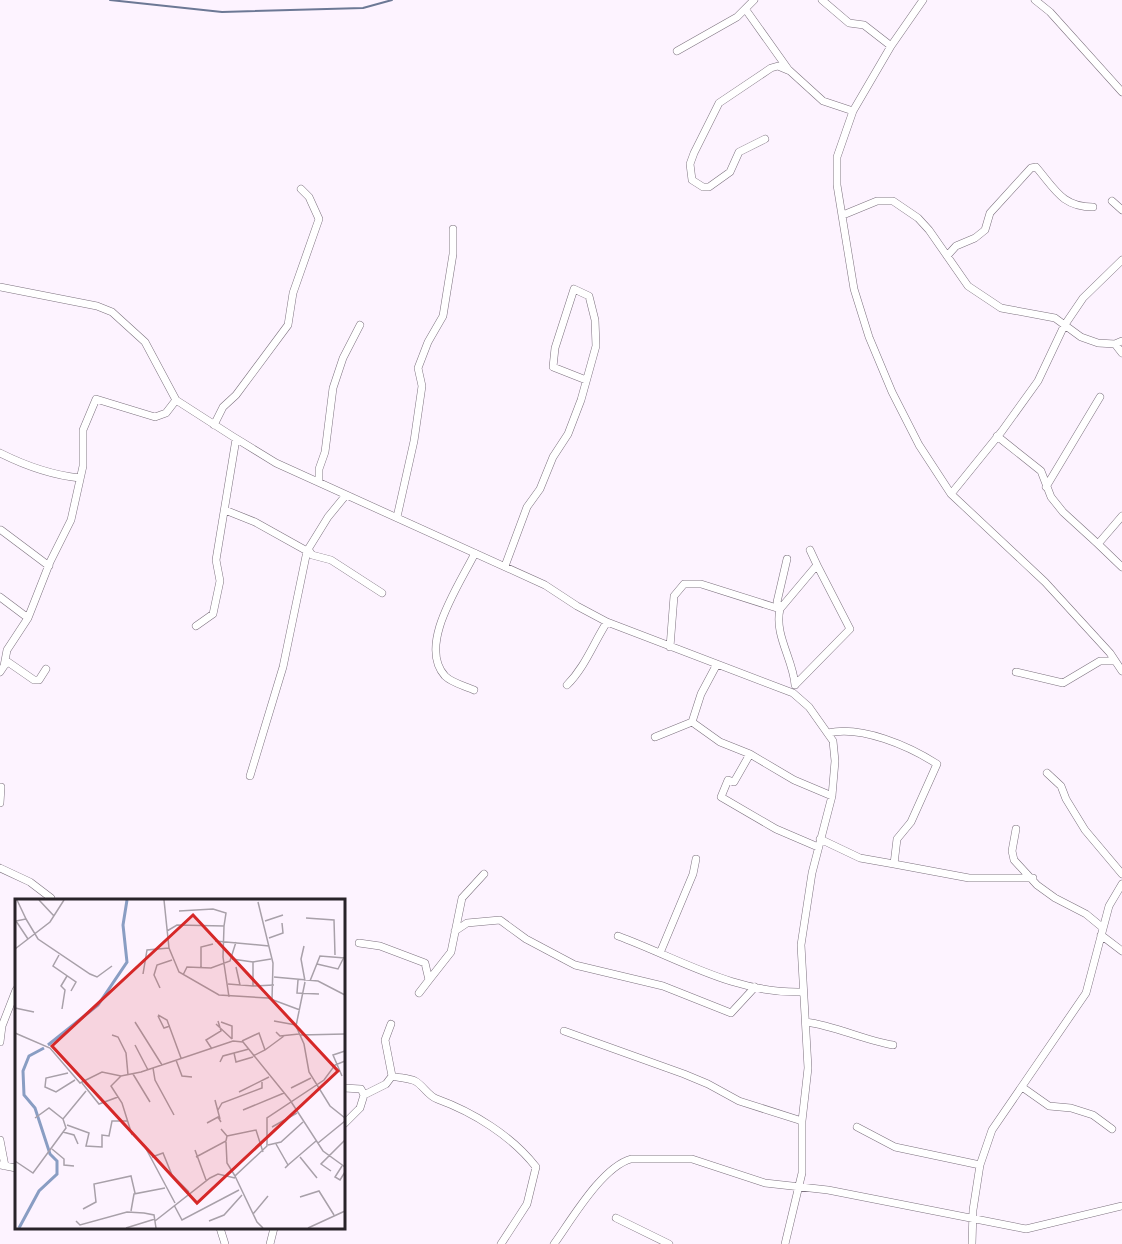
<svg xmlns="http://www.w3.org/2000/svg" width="1122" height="1244" viewBox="0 0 1122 1244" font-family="'Roboto Condensed',sans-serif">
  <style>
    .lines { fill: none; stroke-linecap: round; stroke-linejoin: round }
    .stream { stroke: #6c7895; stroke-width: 2 }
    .minor-casing { stroke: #7c717e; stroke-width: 8 }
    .minor { stroke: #fff; stroke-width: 7 }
    .inset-river { fill: none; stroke: #899dc3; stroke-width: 3 }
    .inset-road { fill: none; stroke: #a8a0a9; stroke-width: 1.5 }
    .view { fill: #d62828; fill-opacity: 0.15; stroke: #d62828; stroke-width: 3 }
    .inset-edge { fill: none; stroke: #282329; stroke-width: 3 }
  </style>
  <rect width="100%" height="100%" fill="#fdf3ff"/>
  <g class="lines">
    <path class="stream" d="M110 0 222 12 363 8 392 0"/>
    <defs>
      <path id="minor" d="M822 0 849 23 864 25 891 46
        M923 0 891 46 853 111 837 157V185L854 289 869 337 892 392 919 445 951 494 1045 582 1110 653 1122 671
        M1035 0 1050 12 1122 92
        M746 10 788 69
        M677 51 737 17 754 0
        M765 139 739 152 730 172 709 187H703L692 180 690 164 694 153 719 103 771 68 778 66 790 71 823 101 853 111
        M1112 201 1122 210
        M843 215 877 201H893L918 218 929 230 968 286 1001 308 1055 318 1081 337 1098 343 1115 344 1122 341
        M947 256 956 246 975 238 985 230 990 213 1031 168 1036 167C1055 189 1062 207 1093 207
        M0 287 97 306 112 312 145 342 176 400 232 436 276 463 545 585 577 606 607 622 793 693 809 707 833 741 835 761 832 796 812 873 801 945 808 1068 802 1121V1173L785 1244
        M1115 344 1122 353
        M214 425 223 407 236 395 288 325 293 293 319 219 309 197 301 189
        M997 436 1041 471 1051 497 1063 512 1098 544 1122 516
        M0 453C26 466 51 475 80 478
        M319 482V469L325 452 333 388 343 358 360 325
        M1046 487 1100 397
        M951 494 1002 431 1038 381 1064 326 1083 298 1122 260
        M225 510 255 522 307 551
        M397 517 414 441 422 386 418 368 428 342 443 316 453 254V229
        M1 530 49 566
        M1098 544 1122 567
        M308 549 312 555 331 560 382 593
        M787 559 777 602 780 609C774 635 793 659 795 685
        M505 566 527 507 540 489 553 457 568 434 581 400 596 346 595 320 589 296 574 289 555 348 553 367 586 380
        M0 597 28 618
        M196 626 213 614 220 581 216 560 236 439
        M670 647 674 596 684 584H701L780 609 817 565 810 550
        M4 666 8 662 34 680H39L46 669
        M0 672 4 666 7 650 28 618 50 562 71 520 83 466V430L96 399 155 417 166 413 176 400
        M1016 672 1063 683 1100 661H1115
        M796 684 850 629 817 565
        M567 685C585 667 593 644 607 622
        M474 690C465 686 452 683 445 676 417 645 460 584 475 553
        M692 722 701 694 717 664
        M655 737 692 722 720 742 750 754 794 780 832 796
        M750 754 734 782 728 780 721 797 776 829 818 847
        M1047 773 1061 786 1066 799 1085 830 1122 874
        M250 776 283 667 307 551 328 517 346 495
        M0 803 1 787
        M1016 829 1012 851 1014 860 1037 885 1055 898 1086 914 1103 928
        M820 839 860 858 894 864 897 839 911 822 937 764C909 746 861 725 828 733
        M894 864 969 878H1033
        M0 868 30 882 51 898 50 900
        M455 931 467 923 500 920 526 939 575 965 663 986 731 1013 755 987
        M1101 935 1122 951
        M618 936C680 959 735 994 803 992
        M359 943 380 946 425 963 429 980 419 993
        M660 953 693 874 696 859
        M429 980 451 952 462 898 484 874
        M806 1022C836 1026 863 1040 893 1045
        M564 1031 684 1074 708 1084 739 1101 802 1121
        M0 1042 2 1026 16 990
        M392 1076C399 1078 409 1078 415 1081 423 1085 428 1096 437 1099 473 1112 512 1136 536 1167L527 1204 501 1244
        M1022 1087 1049 1106 1071 1108 1093 1115 1112 1129
        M344 1088 361 1089 364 1095 386 1084 392 1076 385 1040 391 1024
        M344 1124 360 1108 364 1095
        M857 1127 895 1147 980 1165
        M0 1140 5 1166
        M0 1165 16 1168
        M616 1218 669 1244
        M220 1228 225 1244
        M270 1244 274 1228
        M554 1244C572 1219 602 1167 631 1159H692L765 1183 828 1190 1026 1229 1122 1206
        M972 1244 973 1210 980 1165 992 1130 1086 993 1109 906 1122 884"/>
    </defs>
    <use href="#minor" class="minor-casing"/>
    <use href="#minor" class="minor"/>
  </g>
  <g transform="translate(15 899)">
    <rect width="330" height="330" fill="#fdf3ff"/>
    <path class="inset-river" d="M33 146 83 106 112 63 108 26 112 1M4 329 24 292 42 275V262L35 255 20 209 9 196 8 172 14 157 29 149"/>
    <path class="inset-road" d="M2 1 11 20 1 22 13 40M24 1 39 17M149 1 154 49 164 73 204 96 253 99 285 111M243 3 258 64 257 101M291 19 319 21 320 56M11 20 23 40 75 75 82 78 97 67M250 22 268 16M209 27 208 58 214 98M152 32 162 26 209 27 211 14 198 10 164 12M254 39 268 34 267 24M200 42 254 47M289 47 286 60 290 82M0 50 35 23 49 1M44 56 38 67 61 83 56 92M217 60 238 63M302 65 323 70 329 58M221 68 225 86M186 69V48L198 45M128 75 132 51 154 49M168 76 172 68 196 69 215 62 221 43M259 78 303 82 330 96M283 81 282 94 304 95M295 82 305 57 330 59M290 83 281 127 289 145 294 173 315 207 330 219M213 85 238 87V63L256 60M238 87 259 86M145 89 139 76 142 66 157 61M0 109 19 113M47 110 50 91 46 87 52 77M143 116 152 121 166 159M143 117 149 129 155 127M259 122 281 126M120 123 147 166M206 123 217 127V140M201 125 217 140M261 133 265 137 284 135M0 134 35 149 65 184 87 173 106 177 126 173 218 142 228 143 275 201 308 252 330 268M97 136 103 138 111 154 113 176M285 136 330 135M227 142 244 134 250 151 238 157M120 146 133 171M197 150 191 141 206 132 203 122M250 151 269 137M219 154 221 163 238 158M161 161 167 177 177 178M205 163 208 157 234 150M138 169 140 181 159 216M53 174 31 179 30 188 41 193 60 181M118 175 135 203M106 177 96 187 107 204 117 236M327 177 318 156 330 152M67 184 84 205 103 198M276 189 296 179M224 193 254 178M200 201 205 220M203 211 207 204 247 189V183M228 211 269 194M20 219 34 209 48 220 71 192M192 224 203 218 206 223M52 226 74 234 71 247 87 248V236L94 237 97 222H113M257 228 282 214M48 233 59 236 63 245M212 237 241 231 248 253M211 243 212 264 220 277M303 244 330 222M261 245 273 266 270 269M129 246 160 304M253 246 266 243 288 223M37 250 49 260V266L59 267M180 251 191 281M137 258 148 254 157 276 174 293M181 258 211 242 212 237 206 230M285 258 302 279M0 262 18 274 51 229 48 220M273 266 301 242M327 267 320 278 325 281 330 273M316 272 306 265 330 241M285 298 304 292 319 316M159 306 167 321 224 291M68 310 81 303 79 285 116 277 120 294M116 312 119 295 150 289M238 315 253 297M61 322 65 326 112 313 129 314 139 316 141 329M140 322 195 279 203 275 220 279M194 322 209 316 227 296M111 329 140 320M248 329 242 323 220 277 252 247V219L309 181 320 166 330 162M293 329 330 312"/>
    <path class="view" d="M178 16 323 172 182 304 37 147Z"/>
    <rect width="330" height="330" class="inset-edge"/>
  </g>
</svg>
